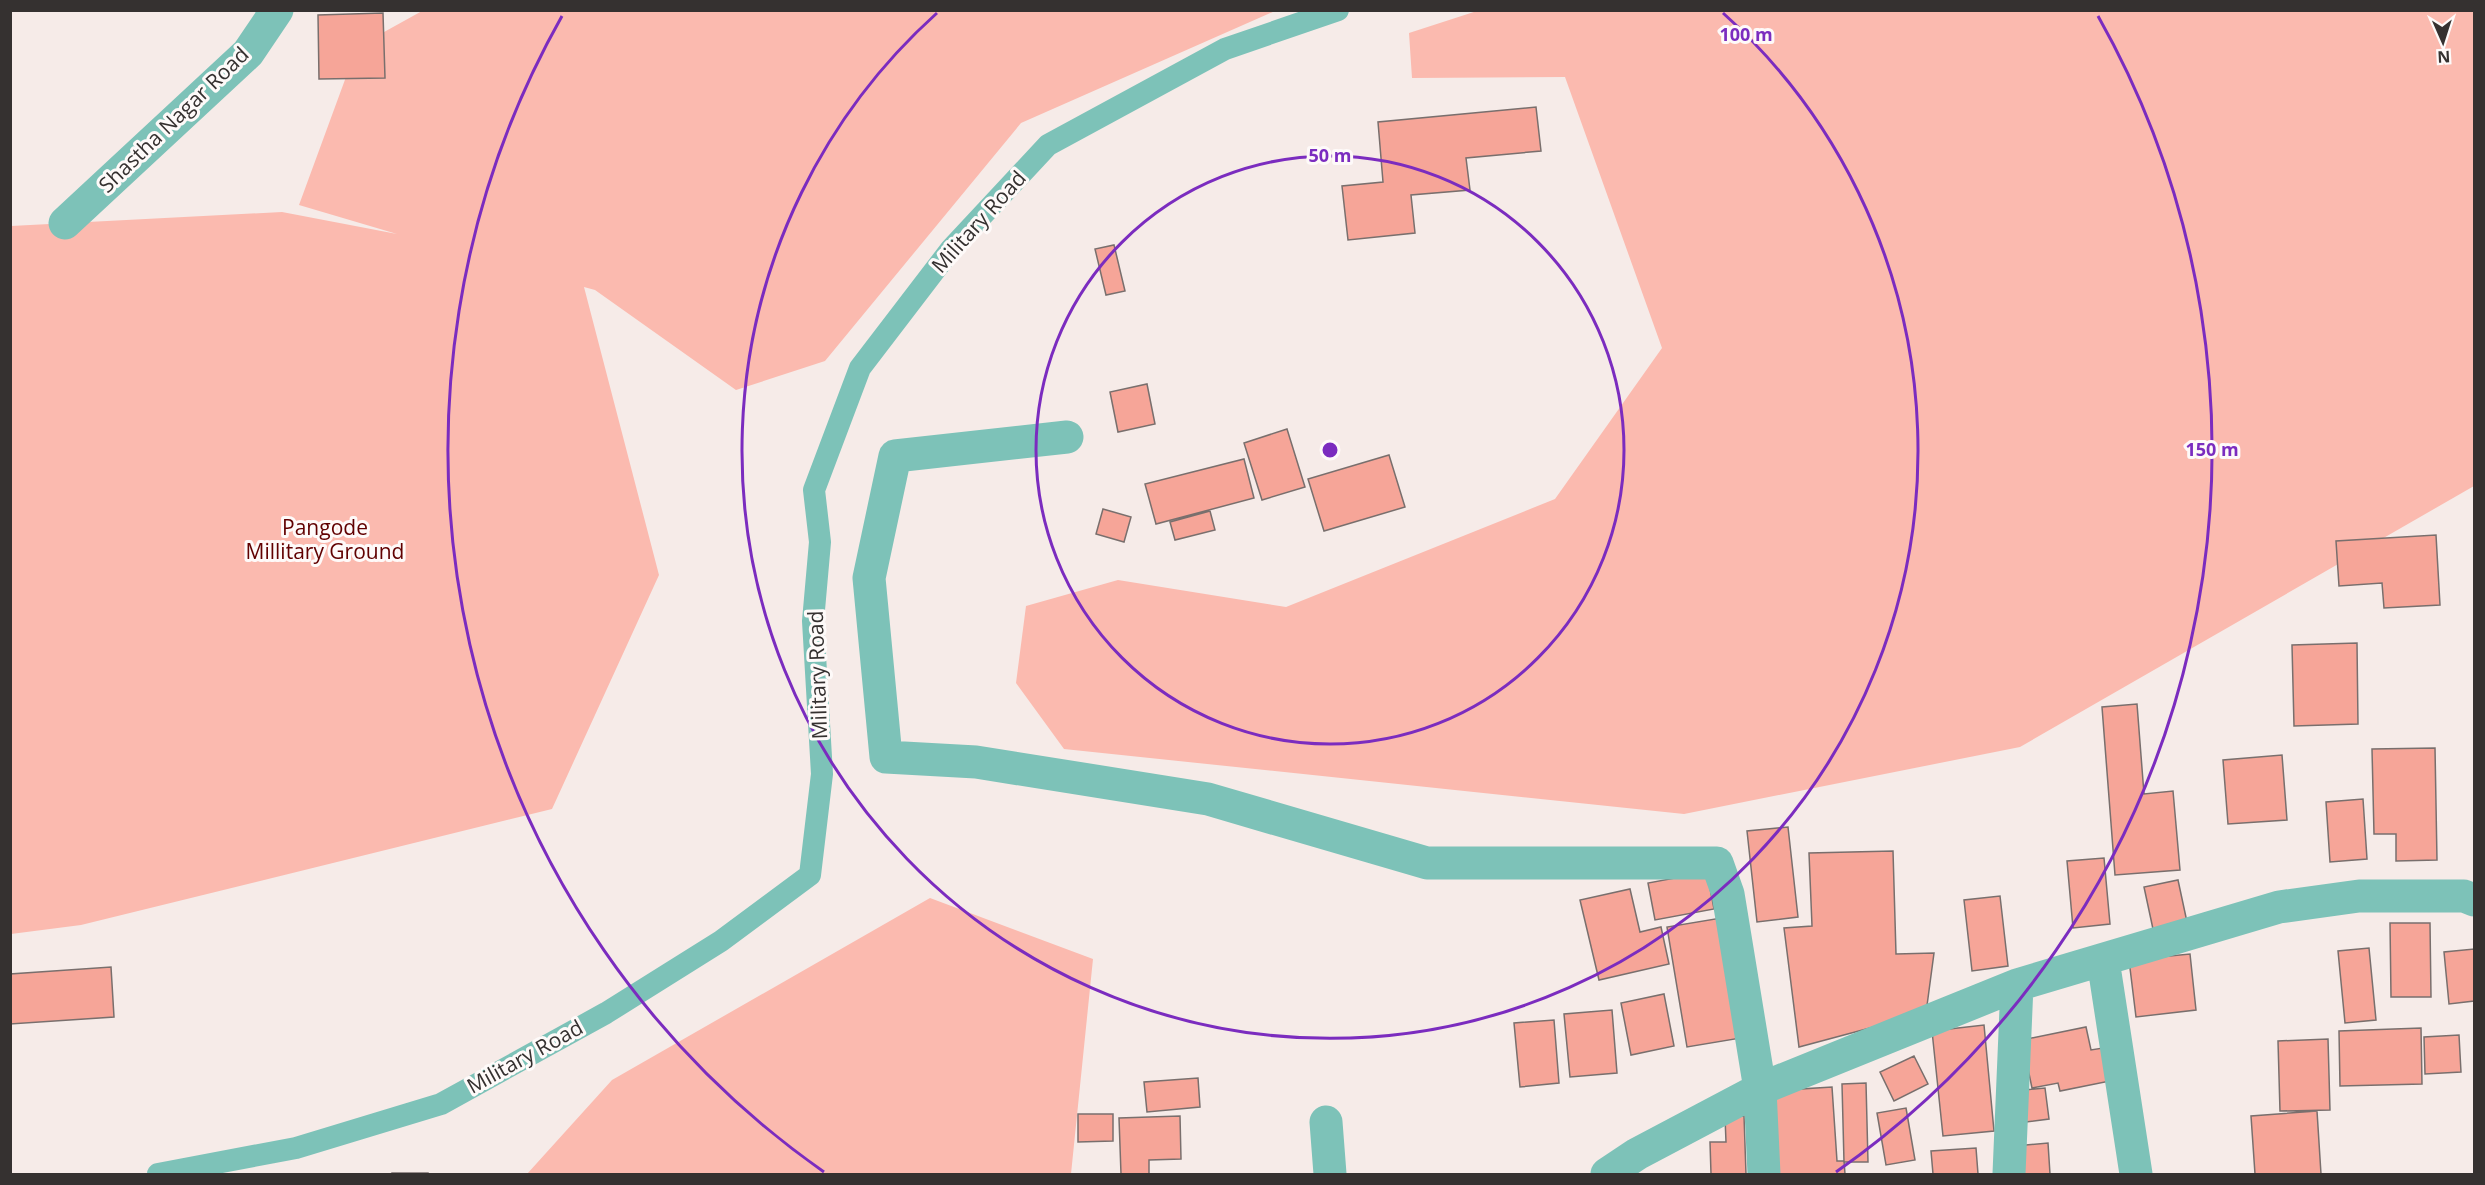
<svg xmlns="http://www.w3.org/2000/svg" width="2485" height="1185" viewBox="0 0 2485 1185" font-family="'Open Sans',sans-serif">
  <style>
    .green { fill: #fbbaaf }
    .building { fill: #f6a598; stroke: #796f6d; stroke-width: 1.5 }
    .lines { fill: none; stroke-linecap: round; stroke-linejoin: round }
    .service { stroke: #7dc2b8; stroke-width: 22 }
    .minor { stroke: #7dc2b8; stroke-width: 33 }
    .ring { fill: none; stroke: #7b2cbf; stroke-width: 3 }
    .labels { text-anchor: middle; stroke-width: 6; stroke-linejoin: round; paint-order: stroke }
    .street-label { font-size: 21px; fill: #353130; stroke: #fefaf9 }
    .park-label { font-size: 21px; fill: #610000; stroke: #fefaf9 }
    .centre { fill: #7b2cbf; stroke: #fefaf9; stroke-width: 3 }
    .ring-label { font-size: 18px; text-anchor: middle; font-weight: bold; fill: #7b2cbf; stroke: #fefaf9; stroke-width: 6; stroke-linejoin: round; paint-order: stroke }
  </style>
  <rect width="100%" height="100%" fill="#f6ebe8"/>
  <path class="green" d="M1480 10 2474 11V486L2020 747 1684 814 1064 749 1016 683 1026 606 1118 580 1286 607 1555 499 1662 348 1565 77 1412 78 1409 33Z
    M422 11H1275L1021 123 825 361 736 390 595 290 584 287 659 575 552 809 81 925 11 934V226L282 212 397 234 299 205 357 47Z
    M930 898 1093 959 1071 1174H527L612 1080Z"/>
  <path class="building" d="M383 13 385 78 319 79 318 15Z
    M1536 107 1541 151 1466 158 1470 190 1411 195 1415 233 1348 240 1342 186 1383 182 1378 122Z
    M1114 245 1125 291 1106 295 1095 249Z
    M1147 384 1155 424 1118 432 1110 392Z
    M1287 429 1305 487 1262 500 1244 443Z
    M1389 455 1405 507 1324 531 1308 479Z
    M1244 459 1254 498 1156 524 1145 484Z
    M1103 509 1131 517 1124 542 1096 534Z
    M1210 511 1215 530 1175 540 1170 522Z
    M2436 535 2440 605 2384 608 2382 583 2339 586 2336 541Z
    M2357 643 2358 724 2294 726 2292 645Z
    M2137 704 2144 794 2173 791 2180 870 2115 875 2102 707Z
    M2435 748 2437 860 2396 861V834H2374L2372 749Z
    M2282 755 2287 820 2228 824 2223 760Z
    M2363 799 2367 859 2330 862 2326 802Z
    M1788 827 1798 917 1757 922 1747 831Z
    M1893 851 1896 954 1934 953 1926 1013 1799 1047 1784 928 1812 926 1809 853Z
    M2104 858 2110 924 2073 928 2067 861Z
    M1707 872 1714 909 1655 920 1648 883Z
    M2178 880 2187 922 2153 929 2144 887Z
    M1630 889 1640 932 1661 927 1669 964 1599 980 1580 900Z
    M2000 896 2008 966 1972 971 1964 900Z
    M1721 918 1741 1038 1687 1047 1667 927Z
    M2390 923H2430L2431 997H2391Z
    M2369 948 2376 1020 2345 1023 2338 951Z
    M2474 949V1001L2449 1004 2444 952Z
    M2190 954 2196 1010 2136 1017 2129 960Z
    M111 967 114 1017 10 1024V974Z
    M1664 994 1674 1046 1631 1055 1621 1003Z
    M1612 1010 1617 1073 1570 1077 1564 1014Z
    M1554 1020 1559 1083 1520 1087 1514 1023Z
    M1984 1025 1994 1131 1943 1136 1932 1031Z
    M2086 1027 2091 1050 2109 1047 2115 1080 2060 1091 2058 1083 2032 1088 2022 1040Z
    M2421 1028 2422 1084 2340 1086 2339 1031Z
    M2459 1035 2461 1072 2425 1074 2424 1037Z
    M2328 1039 2330 1110 2280 1111 2278 1041Z
    M1914 1056 1928 1084 1894 1101 1880 1072Z
    M1198 1078 1200 1107 1147 1112 1144 1082Z
    M1866 1083 1868 1162H1844L1842 1084Z
    M1832 1087 1837 1161H1844L1845 1174H1773L1768 1091Z
    M2045 1088 2049 1119 2018 1123 2014 1091Z
    M1906 1108 1915 1160 1886 1165 1877 1113Z
    M2317 1111 2321 1174H2255L2251 1116Z
    M1078 1114H1113V1141L1078 1142Z
    M1180 1116 1181 1159 1149 1160V1174H1121L1119 1118Z
    M1744 1116 1746 1174H1711L1710 1142H1726L1725 1117Z
    M2048 1143 2050 1174H2007L2004 1147Z
    M1976 1148 1978 1174H1933L1931 1151Z
    M392 1173H428V1174H392Z"/>
  <g class="lines">
    <path class="service" d="M158 1174 296 1148 441 1104 606 1013 721 941 810 875 822 774 813 621 820 542 814 490 860 368 951 249 1048 145 1225 49 1338 10"/>
    <path class="minor" d="M65 223 248 53 277 10
      M1067 437 895 456 869 578 886 757 976 762 1208 799 1427 863H1717L1728 894 1760 1089 1637 1154 1607 1174
      M2103 960 2136 1174
      M1326 1122 1330 1174
      M1764 1174 1760 1089 2017 985 2279 907 2359 896H2464L2474 900
      M2009 1174 2017 985"/>
  </g>
  <g class="ring">
    <circle cx="1330" cy="450" r="294"/>
    <path d="M1723 13A588 588 0 1 1 937 13"/>
    <path d="M824 1172A882 882 0 0 1 562 16M2098 16A882 882 0 0 1 1836 1172"/>
  </g>
  <g class="labels">
    <g class="street-label">
      <text transform="translate(174 120) rotate(-44)" y="7">Shastha Nagar Road</text>
      <text transform="translate(979 222) rotate(-48)" y="7">Military Road</text>
      <text transform="translate(818 675) rotate(-92)" y="7">Military Road</text>
      <text transform="translate(525 1057) rotate(-29)" y="7">Military Road</text>
    </g>
    <g class="park-label">
      <text x="325" y="535">Pangode<tspan x="325" dy="24">Millitary Ground</tspan></text>
    </g>
  </g>
  <circle cx="1330" cy="450" r="9" class="centre"/>
  <g class="ring-label">
    <text x="1746" y="41">100 m</text>
    <text x="1330" y="162">50 m</text>
    <text x="2212" y="456">150 m</text>
  </g>
  <rect width="2485" height="1185" fill="none" stroke="#353130" stroke-width="24"/>
  <g transform="translate(2443 42) rotate(177)" stroke="#fefaf9" stroke-width="4.5" paint-order="stroke">
  <path d="M0-4.5L10 22L0 15L-10 22Z" fill="#353130"/>
  <text y="-9" font-size="16" font-weight="bold" text-anchor="middle" fill="#353130">N</text>
  </g>
</svg>
